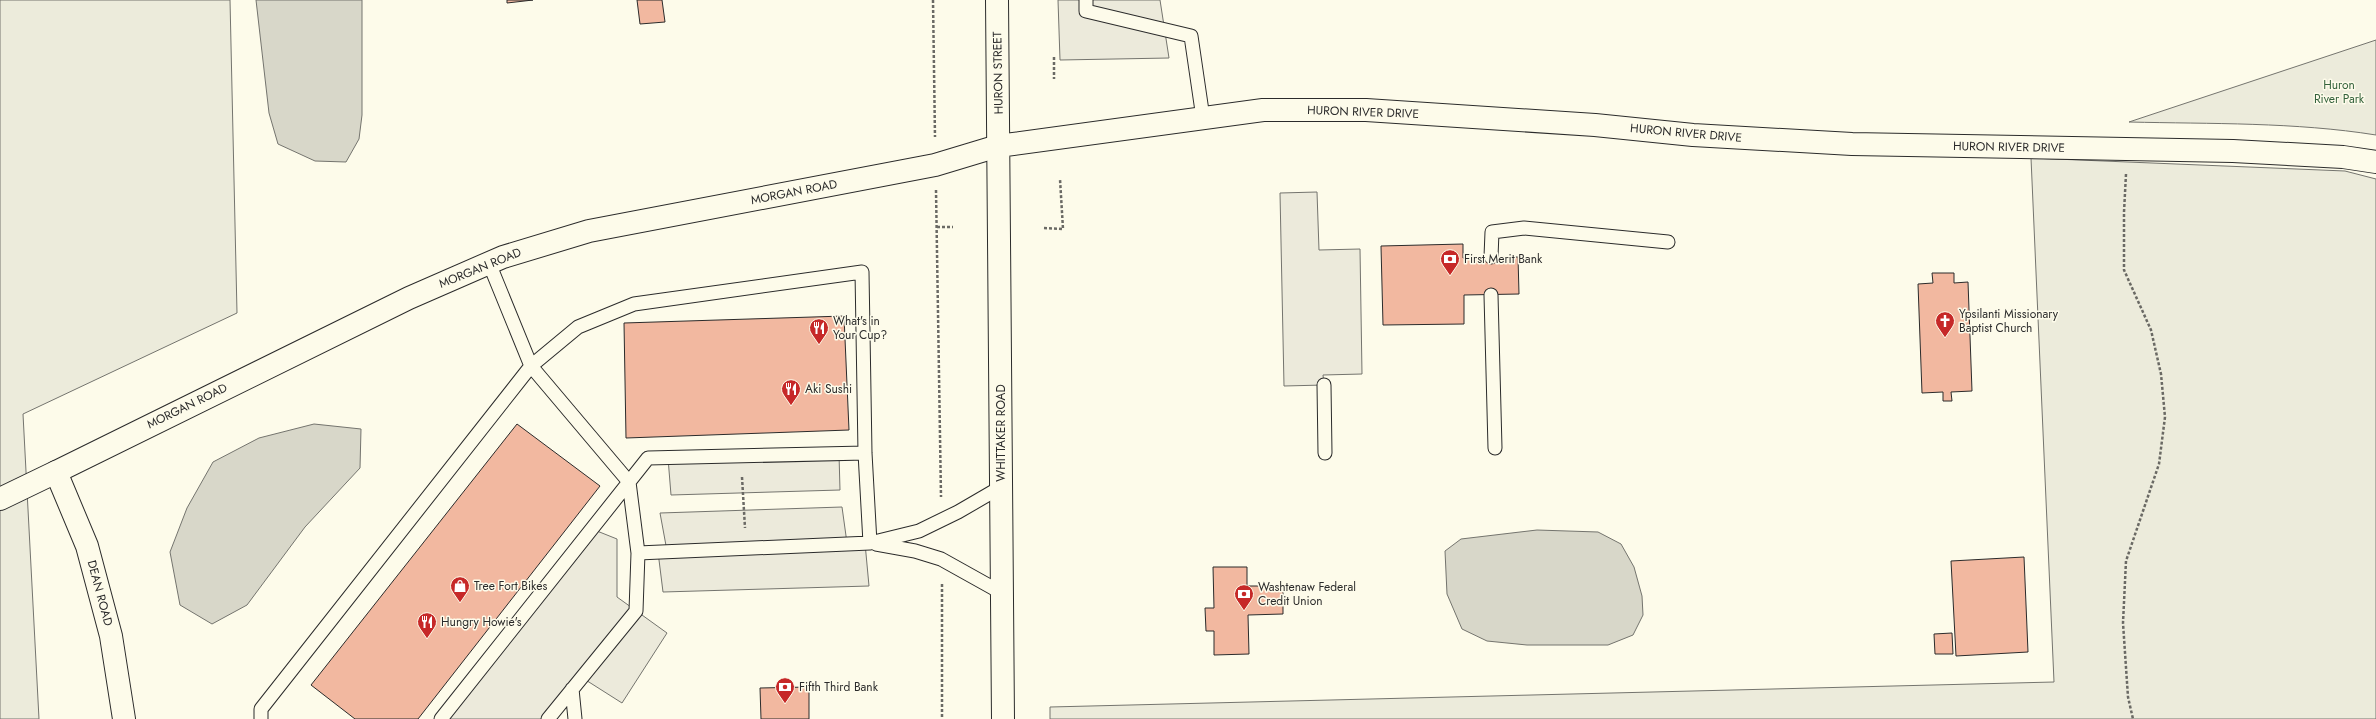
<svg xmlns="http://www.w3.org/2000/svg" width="2376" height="719" viewBox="0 0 2376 719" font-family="Jost,sans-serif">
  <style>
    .green { fill: #ecebdb; stroke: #74746e }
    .parking { fill: #eceadb; stroke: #74746e }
    .water { fill: #d8d7c9; stroke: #74746e }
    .building { fill: #f2b8a0; stroke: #2b2b2b }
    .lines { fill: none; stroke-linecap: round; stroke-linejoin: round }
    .service-casing { stroke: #2b2b2b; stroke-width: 15 }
    .minor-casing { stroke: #2b2b2b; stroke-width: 24 }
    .tertiary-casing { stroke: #2b2b2b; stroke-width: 24 }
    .secondary-casing { stroke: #2b2b2b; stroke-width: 24 }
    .path { stroke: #6a6964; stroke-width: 2.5; stroke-dasharray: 3 2; stroke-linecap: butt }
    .service { stroke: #fdfbea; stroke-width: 13 }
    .minor { stroke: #fdfbea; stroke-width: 22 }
    .tertiary { stroke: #fdfbea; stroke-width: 22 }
    .secondary { stroke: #fdfbea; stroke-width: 22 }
    .labels { text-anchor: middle; stroke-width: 3; stroke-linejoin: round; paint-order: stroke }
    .street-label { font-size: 12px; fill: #2b2b2b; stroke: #fdfbea }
    .park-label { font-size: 12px; fill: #34623c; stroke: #fdfbea }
    .poi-label { font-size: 12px; fill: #2b2b2b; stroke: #fdfbea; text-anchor: start }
  </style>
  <rect width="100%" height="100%" fill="#fdfbea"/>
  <path class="green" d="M0 0H230L237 313 23 414 39 719H0Z
    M2376 40V135C2295 122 2211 124 2129 122Z
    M2031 158 2345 171 2376 179V719H1050V707L2054 682Z"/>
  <path class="parking" d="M1058 0H1160L1169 58 1060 60Z
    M1317 192 1319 250 1360 249 1362 374 1323 375 1324 385 1284 386 1280 193Z
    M839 454 840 490 671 495 668 458Z
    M842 507 847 543H865L869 586 663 592 658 552 667 551 660 513Z
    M592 529 617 539V597L667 633 622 703 581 677 548 719H441Z"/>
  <path class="water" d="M256 0H362V115L359 139 346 162 315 161 278 144 269 113Z
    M314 424 361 429 360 468 305 527 247 605 212 624 180 605 170 552 187 508 213 462 259 438Z
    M1537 530 1598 532 1621 544 1634 567 1642 596 1643 615 1633 635 1608 645H1527L1487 641 1462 629 1447 594 1445 551 1461 539Z"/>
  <path class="building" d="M507 0H533L507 3Z
    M637 0H662L665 22 640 24Z
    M1463 244V258L1518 257 1519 294 1464 295V324L1383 325 1381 246Z
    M1932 273H1954V283L1968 282 1972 391 1951 392 1952 401H1943V392L1922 393 1918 284 1933 283Z
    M844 316 849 430 626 438 624 323Z
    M517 424 600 486 418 719H355L311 685Z
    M2024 557 2028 652 1956 656 1951 561Z
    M1213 567H1247V586H1283V614L1248 615 1249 654 1214 655V631H1206L1205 608H1214Z
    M1952 633 1953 654H1935L1934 634Z
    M809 687V719H761L760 688Z"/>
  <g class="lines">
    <defs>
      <path id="service" d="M1086 0V11L1191 36 1203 118
        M1491 257 1492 232 1524 228 1668 242
        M489 263 531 366 629 482 638 553 636 611 548 719
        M1491 295 1495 448
        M1324 385 1325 453
        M870 543 919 531 958 512 1001 487
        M876 544 915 551 941 559 1002 593
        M572 689 575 719
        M261 719V709L531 366 578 327 634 304 862 272 865 453 870 543 638 553
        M441 719 648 458 865 453"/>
      <path id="minor" d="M0 499 56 472"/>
      <path id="tertiary" d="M124 719 111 636 87 546 56 472 409 298 503 257 589 231 935 165 998 146"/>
      <path id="secondary" d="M997 0 1003 719
        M998 146 1263 110H1366L1595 125 1693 135 1852 144 2233 151 2343 157 2376 162"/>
    </defs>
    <use href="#service" class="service-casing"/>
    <use href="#minor" class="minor-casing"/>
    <use href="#tertiary" class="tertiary-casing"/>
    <use href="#secondary" class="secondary-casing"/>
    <path class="path" d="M933 0 935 137
      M1054 57V79
      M2126 174 2124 212V270L2151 330 2161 374 2165 417 2159 464 2126 561 2123 623 2128 697 2133 719
      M936 190 941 497
      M937 227H953
      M1044 228 1063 229 1060 179
      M742 477 745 528
      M942 584V719"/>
    <use href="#service" class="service"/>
    <use href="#minor" class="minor"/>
    <use href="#tertiary" class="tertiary"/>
    <use href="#secondary" class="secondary"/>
  </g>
  <defs>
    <symbol id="bank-pin" viewBox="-11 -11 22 30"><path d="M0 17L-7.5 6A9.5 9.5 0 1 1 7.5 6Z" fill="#c62828" stroke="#fdfbea"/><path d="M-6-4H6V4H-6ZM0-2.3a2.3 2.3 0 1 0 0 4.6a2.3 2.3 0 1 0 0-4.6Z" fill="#fff"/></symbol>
    <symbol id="church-pin" viewBox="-11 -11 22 30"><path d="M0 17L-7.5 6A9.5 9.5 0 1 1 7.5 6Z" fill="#c62828" stroke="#fdfbea"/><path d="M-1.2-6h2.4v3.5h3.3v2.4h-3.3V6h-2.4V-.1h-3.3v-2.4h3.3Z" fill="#fff"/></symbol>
    <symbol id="restaurant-pin" viewBox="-11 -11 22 30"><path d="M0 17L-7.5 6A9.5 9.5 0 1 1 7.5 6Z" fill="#c62828" stroke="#fdfbea"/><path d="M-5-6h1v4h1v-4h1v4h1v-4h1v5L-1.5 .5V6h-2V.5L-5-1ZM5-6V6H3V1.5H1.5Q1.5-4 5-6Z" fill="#fff"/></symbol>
    <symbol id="shop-pin" viewBox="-11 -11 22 30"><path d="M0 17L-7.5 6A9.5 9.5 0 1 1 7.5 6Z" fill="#c62828" stroke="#fdfbea"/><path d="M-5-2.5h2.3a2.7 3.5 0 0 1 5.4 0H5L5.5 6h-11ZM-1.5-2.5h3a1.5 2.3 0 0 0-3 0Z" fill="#fff"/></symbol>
  </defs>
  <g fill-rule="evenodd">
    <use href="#bank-pin" x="1439" y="248" width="22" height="30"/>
    <use href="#church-pin" x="1934" y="310" width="22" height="30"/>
    <use href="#restaurant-pin" x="808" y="317" width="22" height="30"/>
    <use href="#restaurant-pin" x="780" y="378" width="22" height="30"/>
    <use href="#shop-pin" x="449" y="575" width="22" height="30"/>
    <use href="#bank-pin" x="1233" y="583" width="22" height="30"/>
    <use href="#restaurant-pin" x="416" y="611" width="22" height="30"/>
    <use href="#bank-pin" x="774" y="676" width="22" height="30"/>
  </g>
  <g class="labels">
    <g class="street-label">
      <text transform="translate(998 73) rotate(-91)" y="4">HURON STREET</text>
      <text transform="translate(1363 112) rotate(2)" y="4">HURON RIVER DRIVE</text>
      <text transform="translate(1686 133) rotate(5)" y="4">HURON RIVER DRIVE</text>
      <text transform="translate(2009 147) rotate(1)" y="4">HURON RIVER DRIVE</text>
      <text transform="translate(794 192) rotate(-11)" y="4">MORGAN ROAD</text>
      <text transform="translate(480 268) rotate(-22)" y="4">MORGAN ROAD</text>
      <text transform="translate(187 406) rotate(-26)" y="4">MORGAN ROAD</text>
      <text transform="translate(1001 433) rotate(-90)" y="4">WHITTAKER ROAD</text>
      <text transform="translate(100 593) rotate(75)" y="4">DEAN ROAD</text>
    </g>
    <g class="park-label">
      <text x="2339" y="89">Huron<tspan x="2339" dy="14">River Park</tspan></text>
    </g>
    <g class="poi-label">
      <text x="1464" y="263">First Merit Bank</text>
      <text x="1959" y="318">Ypsilanti Missionary<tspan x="1959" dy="14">Baptist Church</tspan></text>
      <text x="833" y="325">What's in<tspan x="833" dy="14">Your Cup?</tspan></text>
      <text x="805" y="393">Aki Sushi</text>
      <text x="474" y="590">Tree Fort Bikes</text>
      <text x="1258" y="591">Washtenaw Federal<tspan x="1258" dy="14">Credit Union</tspan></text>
      <text x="441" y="626">Hungry Howie's</text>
      <text x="799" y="691">Fifth Third Bank</text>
    </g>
  </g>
</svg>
